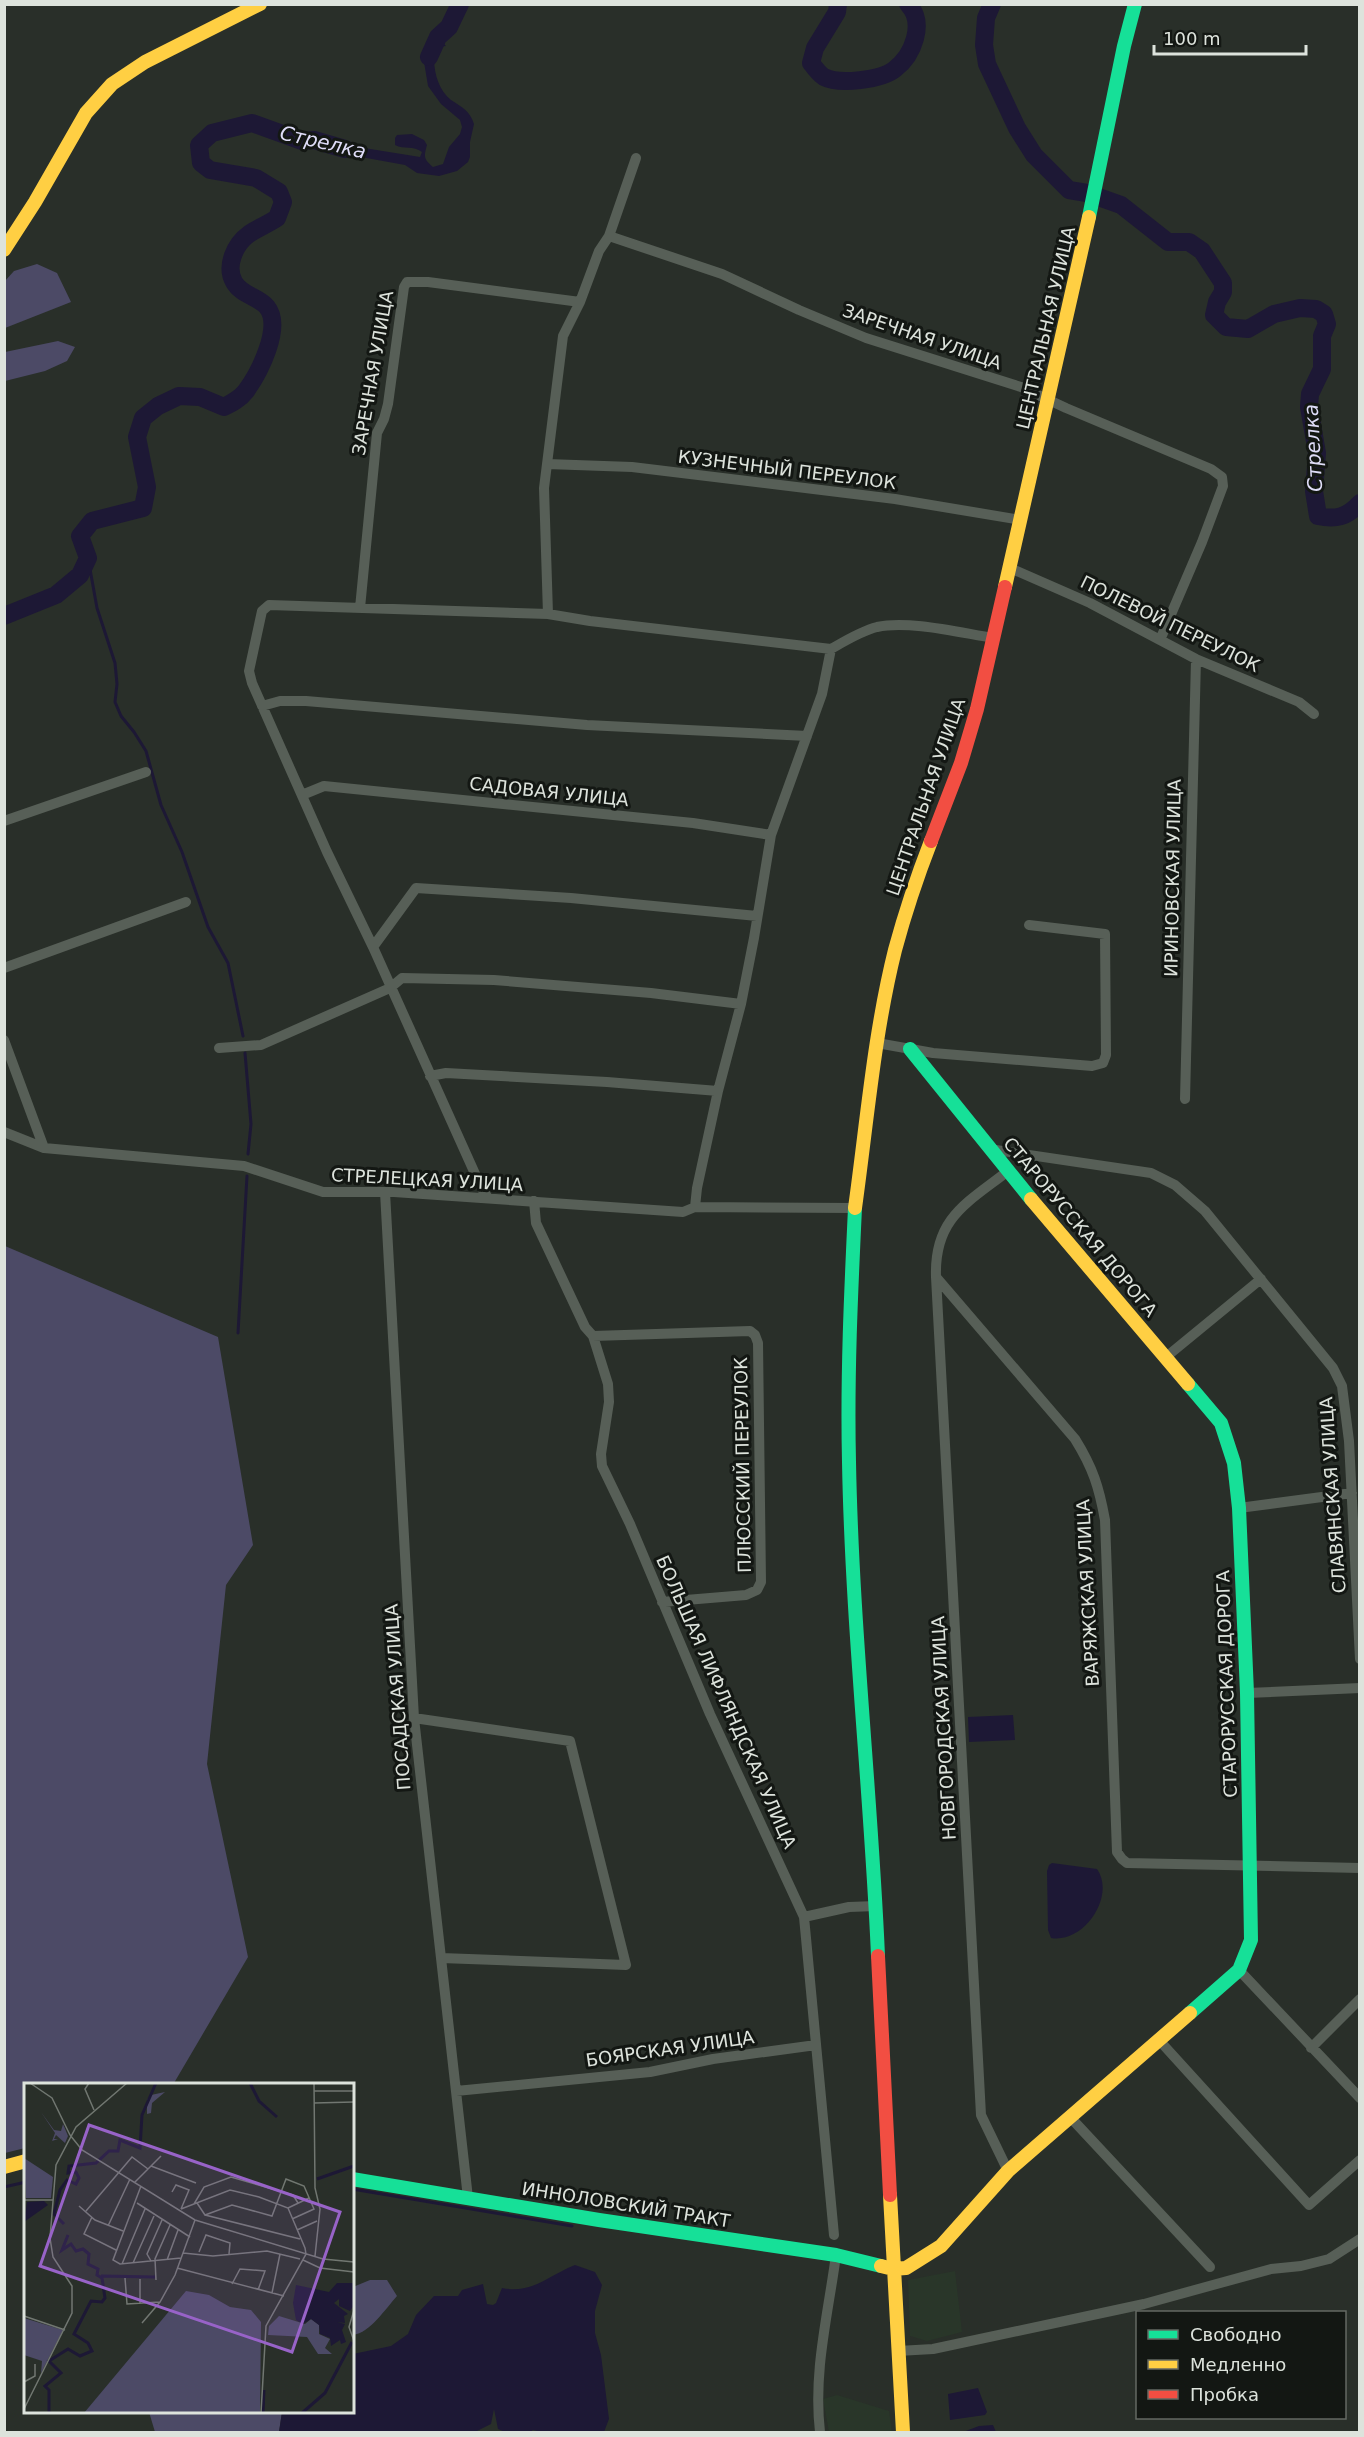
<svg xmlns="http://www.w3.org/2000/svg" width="1364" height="2437" viewBox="0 0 1364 2437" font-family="'DejaVu Sans',sans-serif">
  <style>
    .built { fill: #293629 }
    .green { fill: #4c4a66 }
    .water { fill: #1d1835 }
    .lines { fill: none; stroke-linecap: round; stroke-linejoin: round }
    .stream { stroke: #1d1835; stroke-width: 3 }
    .river { stroke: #1d1835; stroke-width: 18 }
    .street { stroke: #575f57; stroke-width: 10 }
    .fast { stroke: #16e098; stroke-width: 14 }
    .slow { stroke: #ffcf43; stroke-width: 14 }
    .jam { stroke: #f24e42; stroke-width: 14 }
    .labels { text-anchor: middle; stroke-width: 6; stroke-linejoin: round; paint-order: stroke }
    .street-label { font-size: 18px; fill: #dde3dc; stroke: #131713 }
    .water-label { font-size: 20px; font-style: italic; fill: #dedcf7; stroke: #131713 }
    .inset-river { fill: none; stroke: #1d1835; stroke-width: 3 }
    .inset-road { fill: none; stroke: #717771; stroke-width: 1.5 }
    .view { fill: #9863c8; fill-opacity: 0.15; stroke: #9863c8; stroke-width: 3 }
    .inset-edge { fill: none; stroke: #dde3dc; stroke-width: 3 }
  </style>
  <rect width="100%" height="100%" fill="#292f29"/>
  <path class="built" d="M955 2271 962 2332 927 2341 910 2336 908 2280Z
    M837 2395 889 2411 892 2432H829L823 2399Z"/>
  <path class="green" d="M37 264 57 273 71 302 5 328V281L14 271Z
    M58 341 75 347 67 361 45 371 5 381V352Z
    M5 1246 218 1337 253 1545 226 1585 207 1764 248 1957 174 2083 26 2084 25 2148 5 2153Z
    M370 2280H387L397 2296C386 2308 370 2333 353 2335V2287Z
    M149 2412H282L279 2432H155Z"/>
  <path class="water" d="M433 32 446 46 439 47 435 50C432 67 437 89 451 100 462 107 470 111 474 124L470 142V157L468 162 457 171 439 176 417 173 405 165 350 155 321 147 322 137 358 147 420 157 422 152C413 145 404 150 395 145V138L397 135 412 134 424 140 427 145C424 156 423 159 433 167L443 164 449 147 460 134 462 127 460 120 441 104 428 86 423 56 427 42Z
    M1013 1715 1015 1740 969 1742 968 1717Z
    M1052 1863 1097 1869C1116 1896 1084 1944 1051 1938L1048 1930 1047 1871 1049 1865Z
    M575 2265 595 2272 602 2285 595 2311V2333L601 2355 609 2419 604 2432H541L533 2430 530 2432H505L498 2429 494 2409 491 2424 475 2432H279L282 2412H352L353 2354 391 2346 408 2334 416 2315 434 2296H458L462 2290 483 2284 487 2304 493 2305 496 2303 502 2288C533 2294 547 2276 575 2265Z
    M978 2388 987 2412 985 2415 950 2420 948 2394Z
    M993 2425 996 2432H963L979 2426Z"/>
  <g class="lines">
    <path class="stream" d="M88 558 97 608 115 663 117 684 115 702 121 716 134 732 146 751 161 805 182 852 208 927 228 963 243 1036
      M245 1053 251 1124 248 1154
      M238 1333 247 1176
      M4 2187 26 2182
      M352 2189 572 2226"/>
    <path class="river" d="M838 4 837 12 815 48 811 63C814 67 819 74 824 77 839 85 882 80 895 69 913 55 926 23 908 4
      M992 4 986 18 984 45 987 64 1017 128 1034 155 1069 190 1087 193 1121 205 1168 242H1189L1202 251 1223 283V292L1217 302 1214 315 1226 327 1248 329 1274 314 1300 308 1316 309 1324 314 1327 324 1322 336V369L1310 394 1309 407 1317 453 1314 491 1318 516C1336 520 1347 517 1360 503
      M429 57 438 37 449 27 460 4
      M4 616 56 595 80 575 88 558 80 536 92 521 143 508 147 487 137 437 143 418 158 406 179 396 200 397 224 407C232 403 240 399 246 391 259 373 283 327 267 307 259 297 241 295 234 282 225 266 235 244 249 234 258 228 268 224 277 218L283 202 279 192 256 178 210 170 201 163 199 145 212 133 252 123 302 141 314 140 345 149"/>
    <path class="street" d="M609 236 722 274 799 310 866 338 1021 387 1066 408 1211 469 1222 477 1223 486 1202 542 1160 640
      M547 464 632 467 895 499 1021 520
      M1010 568 1090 603 1196 659 1299 702 1314 714
      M360 608 377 433 384 419 388 404 404 287 407 282H428L580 302
      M548 614 544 488 563 336 580 302 599 251 609 236 636 158
      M262 706 280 701H306L587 725 807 736
      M302 795 324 786 693 823 771 835
      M4 821 146 772
      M373 947 416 888 571 898 757 916
      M4 968 186 902
      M4 1040 44 1148
      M877 1043 933 1053 1092 1066 1103 1063 1106 1055 1105 934 1029 925
      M219 1048 261 1045 390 988 402 978 494 980 651 993 741 1004
      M430 1076 446 1073 607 1082 718 1091
      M1185 1099 1196 659
      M4 1132 44 1148 244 1166 323 1192H394L683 1212 695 1207 855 1208
      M989 1149 1151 1173 1175 1185 1205 1211 1333 1368 1342 1386 1349 1441 1360 1659
      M1008 1171C967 1203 934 1218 936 1277L1075 1439C1093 1468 1099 1487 1105 1520L1117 1852 1122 1859 1127 1863 1360 1868
      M385 1192 414 1718 468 2198
      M488 1198 481 1187 373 947 327 852 252 683 249 671 262 611 269 605 548 614 590 621 831 649
      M534 1201 536 1223 585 1327 593 1336 608 1384 609 1402 601 1454 602 1466 630 1524 710 1714 804 1917 834 2235
      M695 1207 697 1188 718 1091 741 1004 754 938 771 835 822 694 831 649C845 641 861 631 877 627 909 620 961 633 994 638
      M936 1277 981 2115 1008 2171
      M593 1336 750 1331 755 1335 758 1343 761 1582 757 1590 746 1595 662 1602
      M1166 1357 1261 1279
      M1239 1508 1352 1493
      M1247 1693 1360 1688
      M414 1718 570 1741 626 1965 441 1958
      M804 1917 849 1907 876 1906
      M1239 1970 1360 2098
      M1158 2039 1309 2205 1360 2160
      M1311 2048 1360 1999
      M456 2091 650 2072 713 2059 816 2045
      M1071 2118 1210 2267
      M898 2351 933 2349 1144 2304 1271 2269 1301 2266 1329 2259 1360 2239
      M820 2432C813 2372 828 2315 836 2255"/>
    <path class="fast" d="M1089 217 1124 46 1135 4
      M910 1049 1031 1199
      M855 1208C851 1292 847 1377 849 1462 852 1627 871 1792 878 1956
      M1188 1384 1221 1423 1234 1463 1239 1508 1247 1693 1251 1940 1239 1970 1190 2013
      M352 2179 599 2220 836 2255 881 2266"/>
    <path class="slow" d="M4 250 35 202 86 113 112 84 145 62 260 4
      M1005 587 1089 217
      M1031 1199 1188 1384
      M855 1208C867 1122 874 1034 895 950 905 913 917 877 931 841
      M4 2167 26 2161
      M890 2195 903 2432
      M881 2266 893 2269 906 2268 941 2246 1008 2171 1190 2013"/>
    <path class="jam" d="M931 841 961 763 977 709 1005 587
      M878 1956 890 2195"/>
  </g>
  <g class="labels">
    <g class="street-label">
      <text transform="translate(1046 328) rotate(-77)" y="6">ЦЕНТРАЛЬНАЯ УЛИЦА</text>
      <text transform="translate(922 337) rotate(19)" y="6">ЗАРЕЧНАЯ УЛИЦА</text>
      <text transform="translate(373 373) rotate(-80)" y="6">ЗАРЕЧНАЯ УЛИЦА</text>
      <text transform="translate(787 470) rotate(7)" y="6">КУЗНЕЧНЫЙ ПЕРЕУЛОК</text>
      <text transform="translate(1170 624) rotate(26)" y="6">ПОЛЕВОЙ ПЕРЕУЛОК</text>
      <text transform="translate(549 792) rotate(6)" y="6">САДОВАЯ УЛИЦА</text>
      <text transform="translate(926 797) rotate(-71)" y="6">ЦЕНТРАЛЬНАЯ УЛИЦА</text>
      <text transform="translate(1173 878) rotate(-89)" y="6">ИРИНОВСКАЯ УЛИЦА</text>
      <text transform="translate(427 1180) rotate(3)" y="6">СТРЕЛЕЦКАЯ УЛИЦА</text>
      <text transform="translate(1080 1227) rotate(50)" y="6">СТАРОРУССКАЯ ДОРОГА</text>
      <text transform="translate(743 1465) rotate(-91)" y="6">ПЛЮССКИЙ ПЕРЕУЛОК</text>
      <text transform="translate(1333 1495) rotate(-94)" y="6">СЛАВЯНСКАЯ УЛИЦА</text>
      <text transform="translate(1088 1593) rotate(-93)" y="6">ВАРЯЖСКАЯ УЛИЦА</text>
      <text transform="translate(1227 1684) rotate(-92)" y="6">СТАРОРУССКАЯ ДОРОГА</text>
      <text transform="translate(398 1697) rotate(-94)" y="6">ПОСАДСКАЯ УЛИЦА</text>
      <text transform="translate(726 1702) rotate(66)" y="6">БОЛЬШАЯ ЛИФЛЯНДСКАЯ УЛИЦА</text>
      <text transform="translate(944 1728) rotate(-93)" y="6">НОВГОРОДСКАЯ УЛИЦА</text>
      <text transform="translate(670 2049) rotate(-8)" y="6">БОЯРСКАЯ УЛИЦА</text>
      <text transform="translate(626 2205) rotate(9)" y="6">ИННОЛОВСКИЙ ТРАКТ</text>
    </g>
    <g class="water-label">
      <text transform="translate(323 142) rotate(13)" y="7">Стрелка</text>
      <text transform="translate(1313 448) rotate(-93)" y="7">Стрелка</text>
    </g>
  </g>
  <g transform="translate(24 2083)">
    <rect width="330" height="330" fill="#292f29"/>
    <path d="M133 1 127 12 141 9 128 20 127 30 123 31V17ZM17 29 30 47 37 48 39 41 44 53 41 60 32 52 30 56H34L28 58 24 69 31 50ZM0 75 29 94 27 115H2ZM162 208 185 212 206 224 227 227 237 239 236 330H60ZM255 233 281 241 287 236 295 242V251L306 256 301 265 308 271H294L283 254 244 252 245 243ZM0 235 39 247 17 290 18 278 0 272Z" fill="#4c4a66"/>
    <path d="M3 119 20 118 24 122 0 139ZM313 200H330V222L326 228 315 223V216L310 220 324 231 320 233 321 240 313 239 321 241 318 247 322 259 317 261 316 257 307 263 306 255 296 251 295 242 287 236 279 241 272 237 269 220 272 202 305 209Z" fill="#1d1835"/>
    <path class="inset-river" d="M226 0 235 18 253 34M293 96 330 83M40 141 30 131 36 107 43 97 52 101 55 95 52 89 44 90 45 83 72 80 85 68H94L96 57 116 65 118 32 132 0M77 193 131 194M25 330V307L21 303 37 290 25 278 44 266 56 273 68 268 64 260 50 251 67 218 78 219 81 215 78 195 73 192 74 186 64 181 65 171 59 166 52 168 47 161 38 167 44 152M239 330 240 307M278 330 301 310 328 259"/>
    <path class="inset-road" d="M6 0 28 15 46 52M65 0 61 6 70 27M290 0 291 105 296 126 291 173M290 8H330M290 20 330 19M46 52 58 67 171 137 299 176 330 179M0 81V117M127 83 172 100M111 99 137 73M117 103 89 177 96 181 157 175M148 109 152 102 165 107 157 126M1 117H29M113 120 166 154M173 120 181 132 208 122 248 133 262 96 280 103 290 126 268 136M170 121 180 104 207 94 269 112 274 120M55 123 71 137 99 148M264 125 285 115M157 126 206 107 235 114 264 125 281 165 282 171 242 243 237 330M62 128 108 74 124 86M181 132 276 156M68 134 60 151 92 167M84 143 106 96M273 147 293 138M175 169 182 152 206 160 205 171M159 170 189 173 243 168 276 176M143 177 154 147M279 177 296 185 330 189M127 178 123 171 138 137M109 180 130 133M98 181 121 126M153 185 260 213M101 195 103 221 136 219M116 196V220M132 197 131 176 146 142M208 201 216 186 241 188 234 207M248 210 256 171M330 227 325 244 330 258M0 233 41 247M118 240 136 219 151 192 171 137M0 299 11 293V281M0 326 48 230V203L29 174 26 155 32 82 52 44 103 0"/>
    <path class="view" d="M65 42 316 129 268 269 16 183Z"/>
    <rect width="330" height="330" class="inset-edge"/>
  </g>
  <rect width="1364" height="2437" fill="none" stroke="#dde3dc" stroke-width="12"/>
  <rect x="1136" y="2311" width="210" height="108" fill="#131713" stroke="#646963" stroke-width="1.5"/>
  <rect x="1148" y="2330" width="30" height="9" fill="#16e098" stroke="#646963" stroke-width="1.5"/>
  <text x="1190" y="2341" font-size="18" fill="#dde3dc">Свободно</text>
  <rect x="1148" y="2360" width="30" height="9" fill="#ffcf43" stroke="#646963" stroke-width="1.5"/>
  <text x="1190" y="2371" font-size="18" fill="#dde3dc">Медленно</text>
  <rect x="1148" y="2390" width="30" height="9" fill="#f24e42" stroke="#646963" stroke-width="1.5"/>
  <text x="1190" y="2401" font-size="18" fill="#dde3dc">Пробка</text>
  <path d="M1154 45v9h152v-9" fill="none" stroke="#dde3dc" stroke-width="3"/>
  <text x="1163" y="45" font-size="18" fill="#dde3dc" stroke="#131713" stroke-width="4.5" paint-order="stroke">100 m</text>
</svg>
